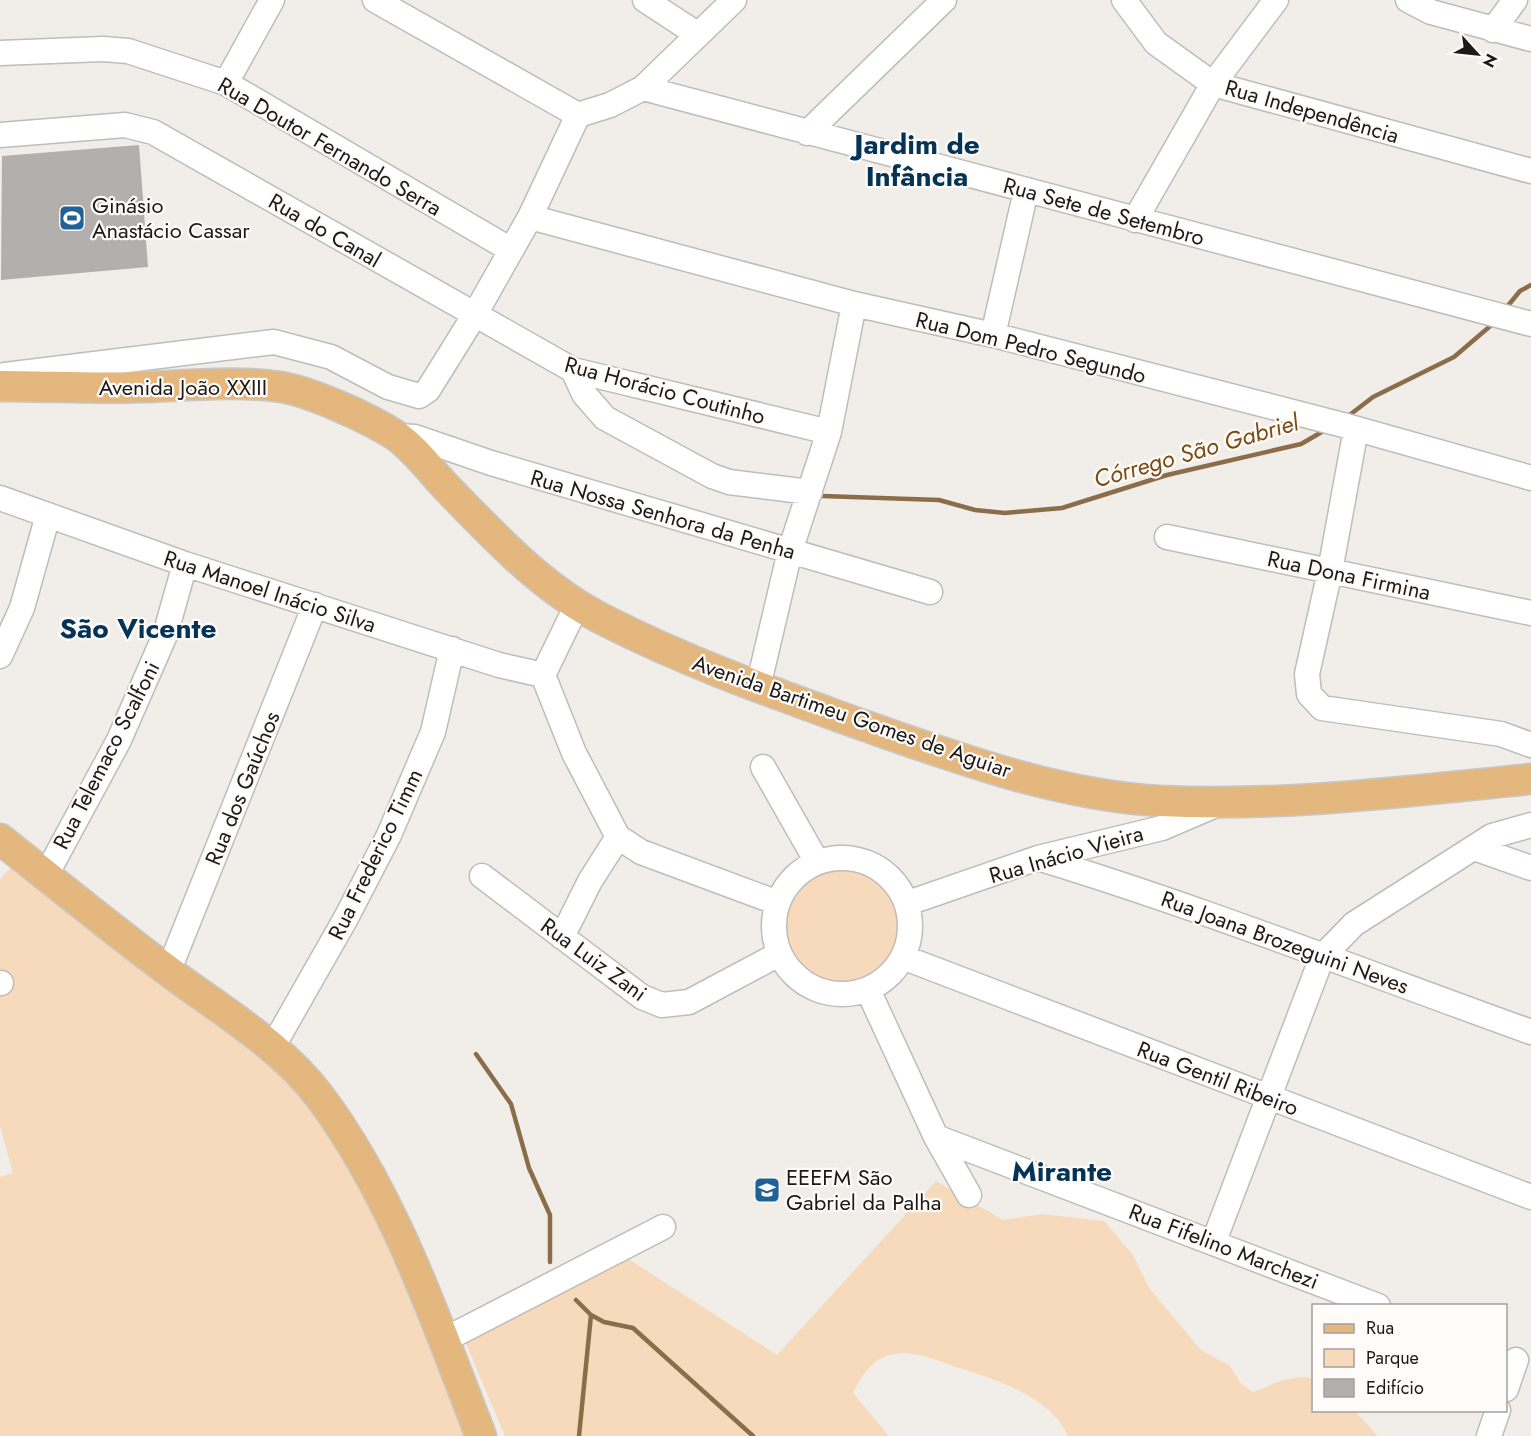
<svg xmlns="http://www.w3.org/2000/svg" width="1531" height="1436" viewBox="0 0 1531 1436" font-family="Jost,sans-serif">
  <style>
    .green { fill: #f7d9bb }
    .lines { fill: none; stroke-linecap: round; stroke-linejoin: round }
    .stream { stroke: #8c6d4a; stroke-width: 4.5 }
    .building { fill: #b2afac }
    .minor-casing { stroke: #bfbcb9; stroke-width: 27 }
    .major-casing { stroke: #c8c8c8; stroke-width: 33 }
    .minor { stroke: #fff; stroke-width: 24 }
    .major { stroke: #e3b77d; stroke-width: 30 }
    .labels { text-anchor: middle; stroke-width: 4.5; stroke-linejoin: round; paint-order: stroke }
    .street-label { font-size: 22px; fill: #1b1a19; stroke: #fefbf8 }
    .poi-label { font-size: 22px; fill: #1b1a19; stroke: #fefbf8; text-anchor: start }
    .water-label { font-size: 24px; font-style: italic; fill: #794c13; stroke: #fefbf8 }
    .district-label { font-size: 28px; font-weight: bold; fill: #033357; stroke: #fefbf8 }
  </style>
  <rect width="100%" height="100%" fill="#f1eeea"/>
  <path class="green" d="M16 861 282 1072 338 1142 415 1306 466 1436H0V1177L13 1173 0 1126V880Z
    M783 926a61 61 0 1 1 122 0a61 61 0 1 1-122 0Z
    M936 1181 1003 1220 1042 1214 1104 1221 1133 1255 1149 1288 1201 1350 1230 1366 1241 1384 1253 1392C1272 1385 1293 1373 1313 1379L1314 1410 1355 1411 1378 1436H1068C1050 1397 1000 1381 962 1369 942 1362 916 1350 895 1354 873 1357 862 1375 853 1393L889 1436H505L464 1339 627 1258 777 1355Z"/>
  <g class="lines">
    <path class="stream" d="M1506 308 1520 291 1531 285
      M1347 417 1373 397 1454 357 1495 322
      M822 496 939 500 975 510 1005 513 1062 508 1167 475 1301 444 1327 429
      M476 1054 511 1104 529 1168 550 1215V1262
      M576 1300 591 1315 604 1322 633 1328 753 1436
      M579 1436 591 1315"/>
  </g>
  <path class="building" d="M139 145 148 267 1 280 2 156Z"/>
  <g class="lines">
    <defs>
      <path id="minor" d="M375 0 578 115
        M645 0 697 34
        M1124 0 1156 43 1213 84 1531 171
        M1408 0 1431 12 1531 39
        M1493 30 1515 0
        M0 53 103 49 128 51 226 83 511 250
        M226 83 272 0
        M643 88 1531 324
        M807 133 944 0
        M0 135 125 125 153 132 573 370 829 432
        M530 217 854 304 993 335 1343 425 1531 478
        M1135 220 1213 84 1276 0
        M993 335 1026 191
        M573 370 584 394 605 418 712 476 729 482 810 492
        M5 375 274 342 331 357 388 387 419 396 428 390 474 316 530 217 578 115 610 105 643 88 734 0
        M1356 429 1330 571 1307 674 1309 694 1322 708 1501 734 1531 745
        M397 436 415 437 491 463 930 592
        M0 498 185 564 499 665 543 675
        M1167 537 1531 613
        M577 605 543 675 574 753 618 837 641 852 778 903
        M0 656 22 608 48 515
        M758 687 790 551 829 432 854 304
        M763 767 817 862
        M1474 848 1531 868
        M774 926a68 68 0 1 1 136 0a68 68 0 1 1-136 0Z
        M1038 858C1205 909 1367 973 1531 1032
        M46 875 119 740 165 635 185 564
        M482 876 642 997 662 1005 689 1002 779 954
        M908 903 1038 858 1162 828 1218 804
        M562 937 590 881 618 837
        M905 958 1531 1197
        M168 972 315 605
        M0 983H1
        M868 990 936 1137 969 1195
        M272 1048 346 918 389 835 433 732 452 649
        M936 1137 1378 1306
        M1214 1241 1322 957 1354 924 1492 836 1531 825
        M444 1340 663 1227
        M1506 1389 1516 1360
        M1489 1436 1498 1410"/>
      <path id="major" d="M0 386C47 386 94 389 141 387 187 386 235 380 281 387 311 392 369 418 395 435 414 448 431 471 447 488 495 537 542 589 604 620 686 662 771 692 857 723 954 757 1056 795 1160 801 1284 807 1408 791 1531 779
        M0 839C57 884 113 930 171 973 222 1011 282 1046 320 1097 393 1194 437 1323 481 1436"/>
    </defs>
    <use href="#minor" class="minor-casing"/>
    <use href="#major" class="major-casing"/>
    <use href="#minor" class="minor"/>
    <use href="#major" class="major"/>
  </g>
  <defs>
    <symbol id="stadium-square" viewBox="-11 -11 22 22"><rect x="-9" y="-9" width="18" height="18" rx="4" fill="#206197" stroke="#fefbf8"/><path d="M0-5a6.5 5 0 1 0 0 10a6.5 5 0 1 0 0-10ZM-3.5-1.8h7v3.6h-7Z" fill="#fff"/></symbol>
    <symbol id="school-square" viewBox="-11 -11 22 22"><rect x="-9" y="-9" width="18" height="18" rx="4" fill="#206197" stroke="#fefbf8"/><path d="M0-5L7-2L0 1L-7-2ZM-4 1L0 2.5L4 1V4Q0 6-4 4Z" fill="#fff"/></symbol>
  </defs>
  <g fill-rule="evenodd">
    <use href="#stadium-square" x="57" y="203" width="30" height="30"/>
    <use href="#school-square" x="752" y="1175" width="30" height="30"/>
  </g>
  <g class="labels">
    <g class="street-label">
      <text transform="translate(1312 111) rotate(16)" y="8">Rua Independência</text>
      <text transform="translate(330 146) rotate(30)" y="8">Rua Doutor Fernando Serra</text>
      <text transform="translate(1104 211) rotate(15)" y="8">Rua Sete de Setembro</text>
      <text transform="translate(325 230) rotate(30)" y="8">Rua do Canal</text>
      <text transform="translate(1031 347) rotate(14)" y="8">Rua Dom Pedro Segundo</text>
      <text x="183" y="395">Avenida João XXIII</text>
      <text transform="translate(665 390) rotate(15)" y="8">Rua Horácio Coutinho</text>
      <text transform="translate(663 514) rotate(16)" y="8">Rua Nossa Senhora da Penha</text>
      <text transform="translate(1349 575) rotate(12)" y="8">Rua Dona Firmina</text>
      <text transform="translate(270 591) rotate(18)" y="8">Rua Manoel Inácio Silva</text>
      <text transform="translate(852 716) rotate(19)" y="8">Avenida Bartimeu Gomes de Aguiar</text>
      <text transform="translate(106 755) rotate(-63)" y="8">Rua Telemaco Scalfoni</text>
      <text transform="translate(242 788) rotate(-68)" y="8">Rua dos Gaúchos</text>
      <text transform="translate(375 854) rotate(-64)" y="8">Rua Frederico Timm</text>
      <text transform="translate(1066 854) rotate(-16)" y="8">Rua Inácio Vieira</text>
      <text transform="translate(1285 942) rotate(20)" y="8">Rua Joana Brozeguini Neves</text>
      <text transform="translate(594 959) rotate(36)" y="8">Rua Luiz Zani</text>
      <text transform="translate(1218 1078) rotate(21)" y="8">Rua Gentil Ribeiro</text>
      <text transform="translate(1224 1246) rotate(21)" y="8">Rua Fifelino Marchezi</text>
    </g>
    <g class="poi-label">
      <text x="92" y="213">Ginásio<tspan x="92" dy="25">Anastácio Cassar</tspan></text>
      <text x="786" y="1185">EEEFM São<tspan x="786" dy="25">Gabriel da Palha</tspan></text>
    </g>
    <g class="water-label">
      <text transform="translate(1196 451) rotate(-16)" y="8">Córrego São Gabriel</text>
    </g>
    <g class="district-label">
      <text x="917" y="154">Jardim de<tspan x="917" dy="32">Infância</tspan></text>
      <text x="138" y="638">São Vicente</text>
      <text x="1062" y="1181">Mirante</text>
    </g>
  </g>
  <rect x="1312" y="1304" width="195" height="108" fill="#fefbf8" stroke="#a3a19f" stroke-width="1.5"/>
  <rect x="1324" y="1324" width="30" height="9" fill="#e3b77d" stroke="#a3a19f" stroke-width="1.5"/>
  <text x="1366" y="1334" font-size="18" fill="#1b1a19">Rua</text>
  <rect x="1324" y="1349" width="30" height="18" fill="#f7d9bb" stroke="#a3a19f" stroke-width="1.5"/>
  <text x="1366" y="1364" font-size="18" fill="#1b1a19">Parque</text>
  <rect x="1324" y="1379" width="30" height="18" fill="#b2afac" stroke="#a3a19f" stroke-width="1.5"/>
  <text x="1366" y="1394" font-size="18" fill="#1b1a19">Edifício</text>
  <g transform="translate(1477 54) rotate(117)" stroke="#fefbf8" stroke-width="4.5" paint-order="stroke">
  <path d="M0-4.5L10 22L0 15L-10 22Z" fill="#1b1a19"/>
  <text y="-9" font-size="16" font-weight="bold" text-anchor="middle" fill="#1b1a19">N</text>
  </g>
</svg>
